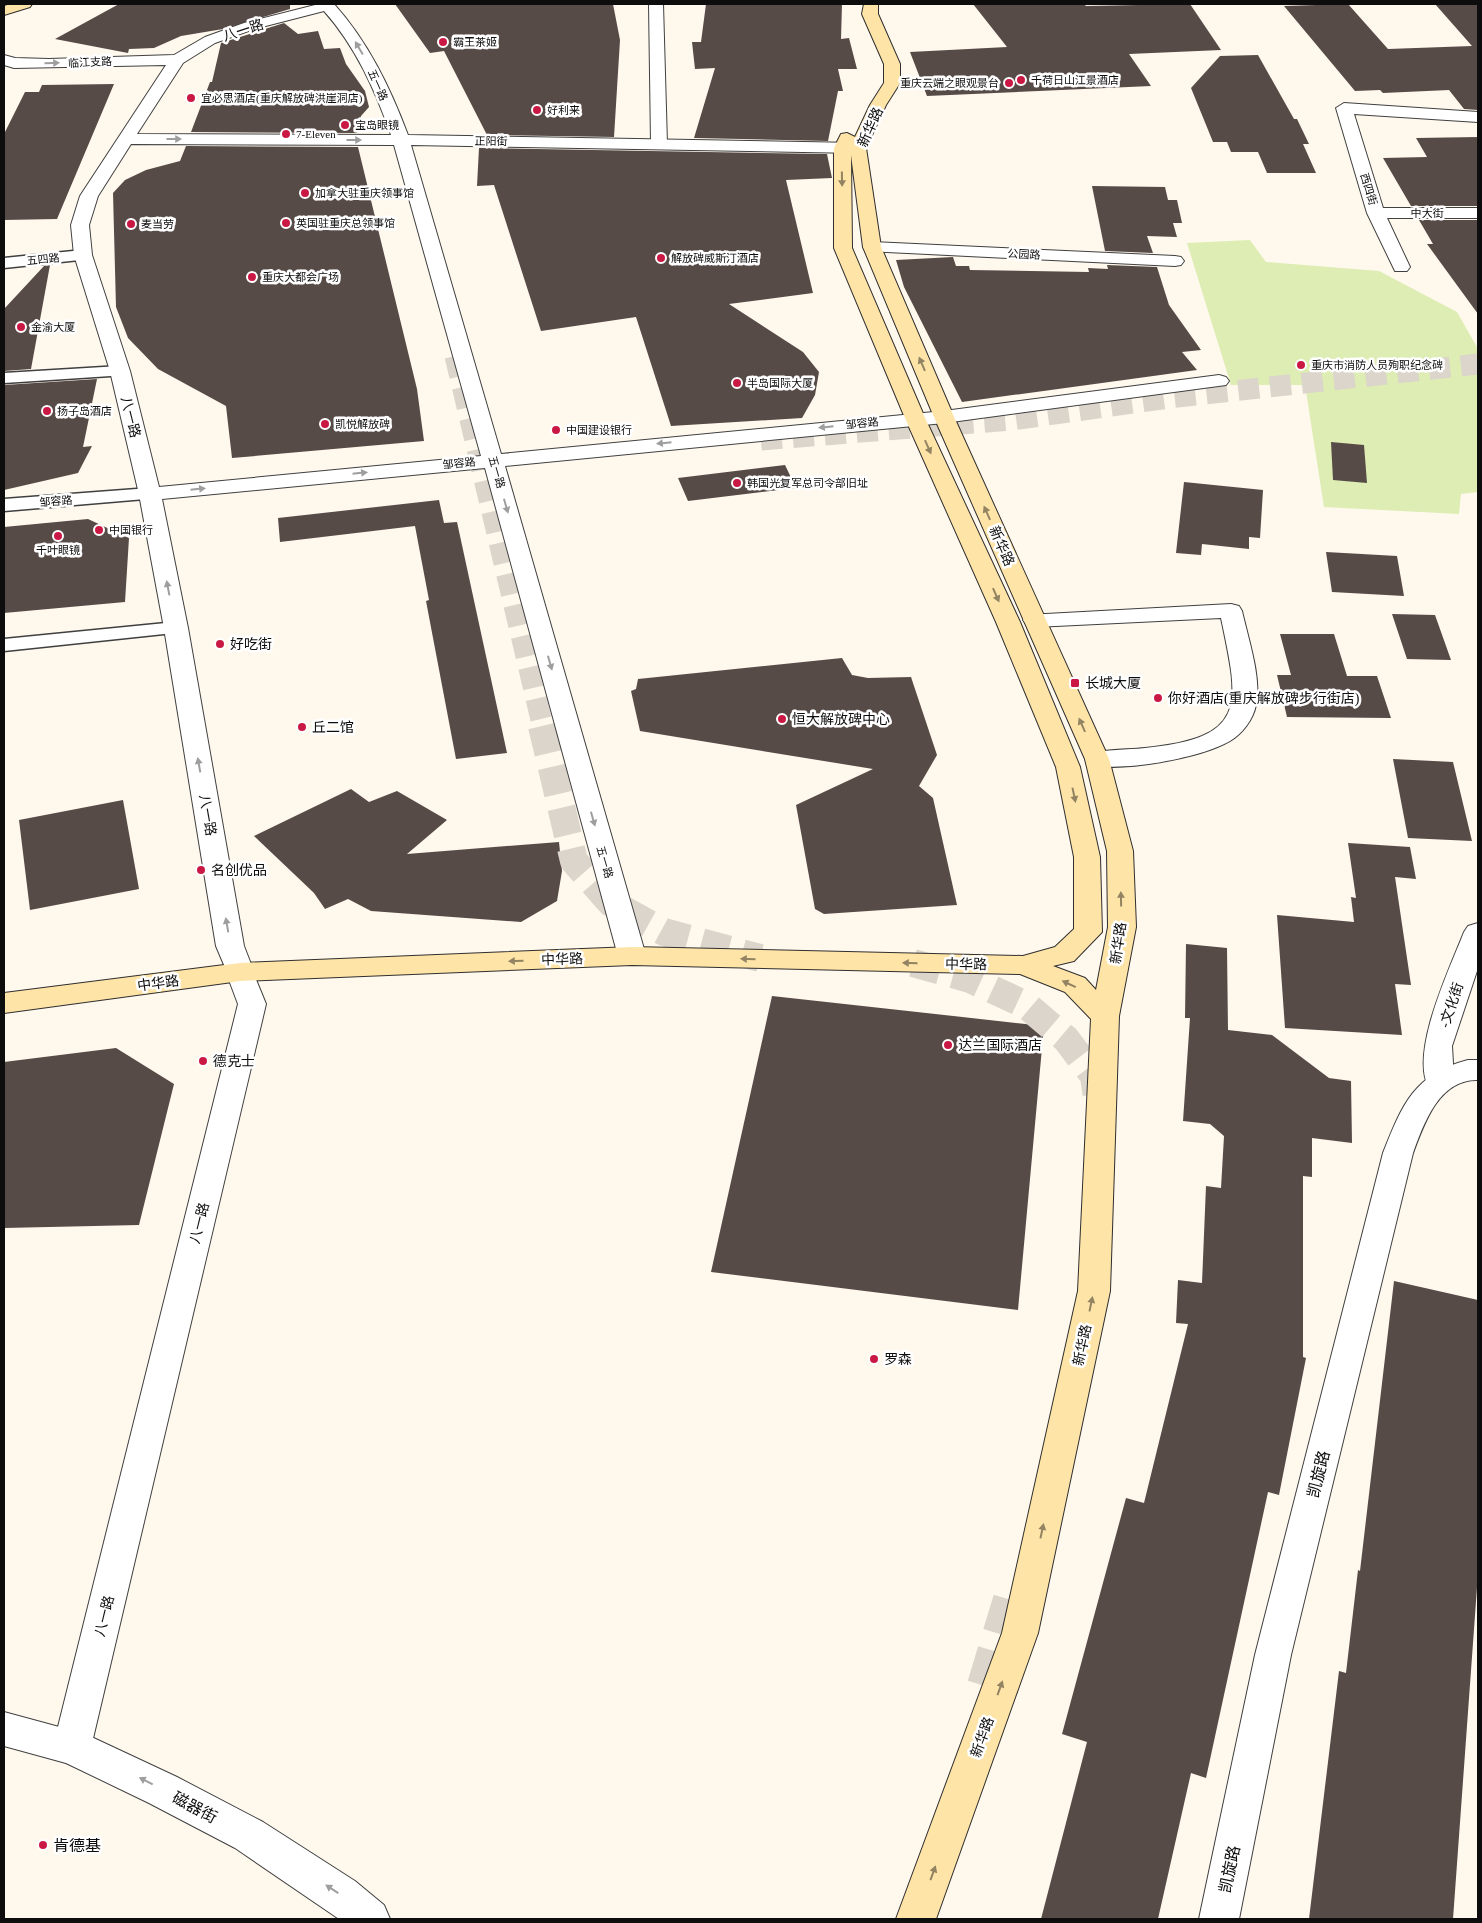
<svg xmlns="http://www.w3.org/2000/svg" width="1482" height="1923" viewBox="0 0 1482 1923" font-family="'Times New Roman','Noto Sans SC',serif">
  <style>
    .green { fill: #ddedb3 }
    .building { fill: #574b48 }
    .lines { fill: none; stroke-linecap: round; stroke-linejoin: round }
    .secondary-tunnel-far2 { stroke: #dbd5cb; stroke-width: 21; stroke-dasharray: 21 11; stroke-linecap: butt }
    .secondary-tunnel-far1 { stroke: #dbd5cb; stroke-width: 28; stroke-dasharray: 28 14; stroke-linecap: butt }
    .secondary-tunnel { stroke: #dbd5cb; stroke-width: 36; stroke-dasharray: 36 18; stroke-linecap: butt }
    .pedestrian-casing { stroke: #404040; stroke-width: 3 }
    .minor-casing { stroke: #404040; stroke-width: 2 }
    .tertiary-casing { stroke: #404040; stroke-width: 2 }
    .secondary-casing { stroke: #2f2f2f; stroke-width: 2 }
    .pedestrian { fill: #fff; fill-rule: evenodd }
    .minor { fill: #fff; fill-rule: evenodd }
    .tertiary { fill: #fff; fill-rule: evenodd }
    .secondary { fill: #ffe4a8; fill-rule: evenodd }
    .oneway { fill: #9e9e9e }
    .oneway2 { fill: #928362 }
    .poi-dot { fill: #ca1844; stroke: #fff; stroke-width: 2 }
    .labels { text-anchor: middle; stroke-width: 5; stroke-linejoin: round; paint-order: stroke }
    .far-poi-label { font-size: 11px; fill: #0d0d0d; stroke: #fff; text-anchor: start }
    .far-street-label { font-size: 11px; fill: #0d0d0d; stroke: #fff }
    .street-label { font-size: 14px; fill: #0d0d0d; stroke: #fff }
    .poi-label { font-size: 14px; fill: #0d0d0d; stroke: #fff; text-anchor: start }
    .near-street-label { font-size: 16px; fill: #0d0d0d; stroke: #fff }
    .near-poi-label { font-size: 16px; fill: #0d0d0d; stroke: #fff; text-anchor: start }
  </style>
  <rect width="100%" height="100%" fill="#fff8ed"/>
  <path class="green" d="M1250 240 1266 262 1379 271 1457 312 1478 349V492L1461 494 1459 514 1324 507 1305 385H1231L1187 243Z"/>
  <path class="building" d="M119 4H290V9L223 29 181 36 154 48 129 49 128 53 55 39Z
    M395 4H613L620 40 614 137 487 135 444 51 430 53Z
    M706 4H842L841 39 849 38 857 69H838L843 91H838L828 141 694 138 715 68 695 69 692 42H701Z
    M973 4H1084L1086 6 1190 4 1221 50 1129 54 1151 86 927 96 910 52 1007 47Z
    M1348 4 1388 49 1472 46 1435 4H1478V110L1464 109 1449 90 1383 93 1380 90 1355 91 1284 6Z
    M284 23 298 34 318 31 324 49 340 48 346 64 365 91 369 107 361 116 357 133 191 132 210 82H212L221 43Z
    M1258 55 1294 119H1297L1309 144H1303L1316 173H1267L1258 152H1231L1227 142H1213L1191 88 1220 56Z
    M114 84 57 219 4 220V134L25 92H39L42 85Z
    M1478 137V206H1411L1383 158 1427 157 1416 138Z
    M186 146 358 147 417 389 424 441 232 458 226 406 158 369 128 338 116 307 113 193 125 180 146 170 180 161Z
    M479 148 827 154 832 178 786 180 813 293 729 304 803 352 819 372 815 395 802 418 671 426 636 317 541 331 494 185 477 186Z
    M1092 186 1165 187 1168 200H1177L1182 223H1173L1177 237 1147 236 1153 253 1105 251Z
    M1419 220H1478V314L1427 244H1433Z
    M953 257 956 266H969L970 270 1089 272 1088 268 1108 269 1107 265 1157 267 1169 305 1201 350 1182 352 1197 370 962 402 904 287 896 260Z
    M50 265 31 369 4 371V309L44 266Z
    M97 379 83 447 92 446 78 473 4 490V385Z
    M1331 442 1364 445 1367 483 1333 480Z
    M785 465 796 488 688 501 678 478Z
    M1184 482 1263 490 1260 538 1249 537V549L1202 544 1201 555 1176 553Z
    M439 500 444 523 457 522 507 753 456 759 426 601 429 600 415 526 280 542 278 518Z
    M88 519 129 538 125 602 4 613V527Z
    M1326 552 1397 556 1404 596 1332 592Z
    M1392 614 1435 615 1451 660 1407 659Z
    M1280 634H1334L1347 676H1377L1391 718 1287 717 1277 675H1291Z
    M842 658 852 675 868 678 911 677 937 755 919 786 933 798 957 905 824 914 815 909 796 805 873 769 640 731 631 691 636 689 638 679Z
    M1393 759 1453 762 1472 841 1408 838Z
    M351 789 369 802 397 791 447 820 407 854 559 842 562 871 557 901 521 922 371 911 348 899 325 909 314 893 254 836Z
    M123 800 139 889 30 910 19 820Z
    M1348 843 1410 847 1416 879 1395 877 1411 985 1395 984 1402 1035 1285 1028 1277 915 1354 922 1351 897 1356 898Z
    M1186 944 1227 948 1228 1030 1272 1035 1329 1078 1351 1081 1352 1143 1312 1138V1177L1303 1176V1357L1306 1358 1279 1495 1268 1492 1206 1778 1191 1773 1158 1919H1041L1087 1742 1062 1734 1126 1498 1144 1503 1188 1324 1176 1323 1178 1280 1202 1283 1206 1186 1221 1188 1224 1136 1210 1124 1183 1121 1190 1018H1185Z
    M772 996 1044 1026 1018 1310 711 1272Z
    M116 1048 174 1084 139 1225 4 1228V1062Z
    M1394 1281 1478 1300V1574L1453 1919H1309L1339 1671 1346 1673 1358 1570 1360 1571Z"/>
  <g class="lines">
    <path class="secondary-tunnel-far2" d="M455 356 543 728
      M761 440 1012 420 1169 398 1478 364"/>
    <path class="secondary-tunnel-far1" d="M542 726 574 861 611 903 664 932 760 958
      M913 963 970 979 1026 1005 1066 1039 1094 1076 1098 1105"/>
    <path class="secondary-tunnel" d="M985 1686 1016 1583"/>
    <defs>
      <path id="pedestrian" d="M83 250 89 251 91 255 89 259 4 268V258Z
        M120 366 126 367 129 371 126 375 4 383V373Z
        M150 488 157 490 160 494 157 498 4 511V499Z
        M176 622 183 624 187 628 183 632 4 651V639Z"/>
      <path id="minor" d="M649 4H663L667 144 665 148H653L651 144Z
        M1344 103 1478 112V122L1354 114 1383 208H1478V218H1387L1410 267 1407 271H1395L1367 213 1336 108Z
        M872 242 1175 256 1181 257 1184 261 1181 265 1175 266 866 251 863 247 866 243Z
        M1219 375 1226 377 1229 381 1226 385 944 423 937 421 934 417 937 413 944 411Z
        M1231 604 1239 606 1242 611C1248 638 1262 679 1256 705 1253 720 1242 734 1230 741 1201 758 1120 773 1088 764L1085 759 1088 754C1107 749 1126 750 1145 748 1249 738 1239 704 1221 618L1035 627 1027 625 1023 620 1027 615Z
        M1478 923V968L1452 1046 1454 1081 1449 1088 1439 1091 1429 1088C1409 1053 1450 968 1464 932L1468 926Z
        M240 963 250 965 266 1004 91 1747 85 1760 72 1765 59 1760 53 1747 238 1004 226 972 230 965Z"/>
      <path id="tertiary" d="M319 4H334C368 42 390 87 408 135L858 143 864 144 866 148 864 152 858 153 411 145 501 454 944 411 951 413 954 417 951 421 944 423 505 466 646 956 642 963 632 965 622 963 618 956 485 468 162 499 188 628 244 946 254 972 250 979 240 981 230 979 216 946 164 628 139 494 110 371 74 255 71 225 80 196 166 65 14 68 4 65V55L15 58 49 59 174 55 205 37 244 23ZM324 11C356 47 375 90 391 135L137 134 183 63 215 43 254 29ZM131 144 394 145 481 456 159 487 130 371 92 255 89 225 98 196Z
        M1468 1060H1478V1080C1439 1079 1424 1123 1413 1153L1291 1655 1239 1919H1199L1255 1655 1383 1153C1402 1105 1414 1074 1468 1060Z
        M4 1712 85 1734 177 1777 263 1822 355 1881 384 1905 390 1919H339L235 1848 149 1803 66 1763 4 1746Z"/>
      <path id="secondary" d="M11 4H32L30 7 4 15V6Z
        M864 4H878V14L900 64V83L886 105 866 148 881 247 954 417 1109 759 1133 851 1136 927 1119 1016 1110 1291 1038 1633 936 1919H896L1002 1633 1078 1291 1091 1019 1065 992 1020 974 632 965 240 981 4 1013V993L240 963 632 947 1023 956 1055 947 1074 929V857L1056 767 996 622 905 418 834 248V148L841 134 847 133 855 137 870 105 884 83V64L862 14ZM851 155 863 247 934 417 1085 759 1107 851 1108 927 1096 990 1085 978 1053 966 1074 961 1102 932 1100 857 1080 767 1020 622 925 418 852 248Z"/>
    </defs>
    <use href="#pedestrian" class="pedestrian-casing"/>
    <use href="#minor" class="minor-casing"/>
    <use href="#tertiary" class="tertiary-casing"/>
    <use href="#secondary" class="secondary-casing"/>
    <use href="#pedestrian" class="pedestrian"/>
    <use href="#minor" class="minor"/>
    <use href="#tertiary" class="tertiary"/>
    <use href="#secondary" class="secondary"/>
  </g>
  <defs><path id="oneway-solid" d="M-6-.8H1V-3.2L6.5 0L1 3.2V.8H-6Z" transform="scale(1.25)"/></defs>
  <g class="oneway">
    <use href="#oneway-solid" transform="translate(359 48) rotate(-121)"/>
    <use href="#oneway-solid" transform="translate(52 63) rotate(-2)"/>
    <use href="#oneway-solid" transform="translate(174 139)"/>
    <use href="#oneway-solid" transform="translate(354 140)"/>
    <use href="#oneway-solid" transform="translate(826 427) rotate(174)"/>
    <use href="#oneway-solid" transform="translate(664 443) rotate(174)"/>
    <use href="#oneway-solid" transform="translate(360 473) rotate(-6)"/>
    <use href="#oneway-solid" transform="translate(198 489) rotate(-6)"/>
    <use href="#oneway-solid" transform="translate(506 506) rotate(74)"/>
    <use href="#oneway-solid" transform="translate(168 588) rotate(-101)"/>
    <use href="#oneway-solid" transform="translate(550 663) rotate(74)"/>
    <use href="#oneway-solid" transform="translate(199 765) rotate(-100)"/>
    <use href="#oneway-solid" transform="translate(593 819) rotate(74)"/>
    <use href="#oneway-solid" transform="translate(227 925) rotate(-100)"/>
    <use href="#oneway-solid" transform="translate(146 1781) rotate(-153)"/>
    <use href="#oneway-solid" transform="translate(332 1889) rotate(-147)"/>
  </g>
  <g class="oneway2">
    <use href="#oneway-solid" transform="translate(842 179) rotate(89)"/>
    <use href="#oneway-solid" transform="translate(922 364) rotate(-113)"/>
    <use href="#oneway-solid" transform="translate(928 447) rotate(66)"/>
    <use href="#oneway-solid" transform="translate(987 513) rotate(-114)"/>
    <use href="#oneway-solid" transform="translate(996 595) rotate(66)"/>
    <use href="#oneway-solid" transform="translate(1082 725) rotate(-114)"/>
    <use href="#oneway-solid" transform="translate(1074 795) rotate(78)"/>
    <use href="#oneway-solid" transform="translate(1121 899) rotate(-91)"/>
    <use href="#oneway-solid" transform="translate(748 959) rotate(-179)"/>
    <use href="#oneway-solid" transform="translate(516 961) rotate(178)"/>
    <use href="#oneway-solid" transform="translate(910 963) rotate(-179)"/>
    <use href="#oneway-solid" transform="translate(1069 984) rotate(-155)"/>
    <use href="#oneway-solid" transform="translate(1091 1304) rotate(-78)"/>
    <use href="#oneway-solid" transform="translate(1042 1531) rotate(-78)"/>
    <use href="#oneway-solid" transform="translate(1000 1688) rotate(-70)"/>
    <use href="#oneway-solid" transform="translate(933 1873) rotate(-70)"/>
  </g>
  <g class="poi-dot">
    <circle cx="443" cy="42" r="5"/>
    <circle cx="1021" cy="80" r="5"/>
    <circle cx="1009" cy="83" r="5"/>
    <circle cx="191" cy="98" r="5"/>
    <circle cx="537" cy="110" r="5"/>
    <circle cx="345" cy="125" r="5"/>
    <circle cx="286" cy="134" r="5"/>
    <circle cx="305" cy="193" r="5"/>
    <circle cx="286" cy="223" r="5"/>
    <circle cx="131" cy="224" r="5"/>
    <circle cx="661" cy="258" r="5"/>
    <circle cx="252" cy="277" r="5"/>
    <circle cx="21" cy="327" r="5"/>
    <circle cx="1301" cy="365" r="5"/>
    <circle cx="737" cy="383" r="5"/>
    <circle cx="47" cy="411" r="5"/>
    <circle cx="325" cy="424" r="5"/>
    <circle cx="556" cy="430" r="5"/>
    <circle cx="737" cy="483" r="5"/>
    <circle cx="99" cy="530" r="5"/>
    <circle cx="58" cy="536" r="5"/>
    <circle cx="220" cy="644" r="5"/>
    <rect x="1070" y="678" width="10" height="10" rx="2.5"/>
    <circle cx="1158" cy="698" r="5"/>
    <circle cx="782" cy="719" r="5"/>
    <circle cx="302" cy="727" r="5"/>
    <circle cx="201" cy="870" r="5"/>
    <circle cx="948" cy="1045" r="5"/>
    <circle cx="203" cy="1061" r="5"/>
    <circle cx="874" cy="1359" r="5"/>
    <circle cx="43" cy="1845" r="5"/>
  </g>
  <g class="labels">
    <g class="far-poi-label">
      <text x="453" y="46">霸王茶姬</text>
      <text x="1031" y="84">千荷日山江景酒店</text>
      <text x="999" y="87" text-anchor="end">重庆云端之眼观景台</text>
      <text x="201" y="102">宜必思酒店(重庆解放碑洪崖洞店)</text>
      <text x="547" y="114">好利来</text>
      <text x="355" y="129">宝岛眼镜</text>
      <text x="296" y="138">7-Eleven</text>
      <text x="315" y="197">加拿大驻重庆领事馆</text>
      <text x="296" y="227">英国驻重庆总领事馆</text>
      <text x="141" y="228">麦当劳</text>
      <text x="671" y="262">解放碑威斯汀酒店</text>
      <text x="262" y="281">重庆大都会广场</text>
      <text x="31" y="331">金渝大厦</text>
      <text x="1311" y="369">重庆市消防人员殉职纪念碑</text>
      <text x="747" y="387">半岛国际大厦</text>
      <text x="57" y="415">扬子岛酒店</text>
      <text x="335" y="428">凯悦解放碑</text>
      <text x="566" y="434">中国建设银行</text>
      <text x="747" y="487">韩国光复军总司令部旧址</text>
      <text x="109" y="534">中国银行</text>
      <text x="58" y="554" text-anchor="middle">千叶眼镜</text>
    </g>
    <g class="far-street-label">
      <text transform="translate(90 62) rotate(-3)" y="4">临江支路</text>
      <text transform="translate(378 85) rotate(66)" y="4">五一路</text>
      <text transform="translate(491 141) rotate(1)" y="4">正阳街</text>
      <text transform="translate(1369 189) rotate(73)" y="4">西四街</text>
      <text x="1427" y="217">中大街</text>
      <text transform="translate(1024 254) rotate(3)" y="4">公园路</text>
      <text transform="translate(43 259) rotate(-6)" y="4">五四路</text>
      <text transform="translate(862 423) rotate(-6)" y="4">邹容路</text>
      <text transform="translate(459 463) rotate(-6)" y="4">邹容路</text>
      <text transform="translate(497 472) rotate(74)" y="4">五一路</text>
      <text transform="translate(56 501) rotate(-4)" y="4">邹容路</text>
      <text transform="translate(605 862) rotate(74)" y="4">五一路</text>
    </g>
    <g class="street-label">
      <text transform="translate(243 30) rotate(-18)" y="5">八一路</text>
      <text transform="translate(870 127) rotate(-66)" y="5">新华路</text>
      <text transform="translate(131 417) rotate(76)" y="5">八一路</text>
      <text transform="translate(1002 546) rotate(66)" y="5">新华路</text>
      <text transform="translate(208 815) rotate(80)" y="5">八一路</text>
      <text transform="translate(1118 943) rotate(-82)" y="5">新华路</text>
      <text transform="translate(562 959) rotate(-2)" y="5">中华路</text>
      <text transform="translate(966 964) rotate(1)" y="5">中华路</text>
      <text transform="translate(158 983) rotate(-8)" y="5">中华路</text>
      <text transform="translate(1451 1005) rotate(-71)" y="5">-文化街</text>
      <text transform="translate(199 1223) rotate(-76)" y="5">八一路</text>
      <text transform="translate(1082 1345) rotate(-78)" y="5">新华路</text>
      <text transform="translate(104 1616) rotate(-76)" y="5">八一路</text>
      <text transform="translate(982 1737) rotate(-70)" y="5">新华路</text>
    </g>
    <g class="poi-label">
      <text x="230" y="649">好吃街</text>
      <text x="1085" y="688">长城大厦</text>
      <text x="1168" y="703">你好酒店(重庆解放碑步行街店)</text>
      <text x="792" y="724">恒大解放碑中心</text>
      <text x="312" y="732">丘二馆</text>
      <text x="211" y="875">名创优品</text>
      <text x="958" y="1050">达兰国际酒店</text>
      <text x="213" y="1066">德克士</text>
      <text x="884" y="1364">罗森</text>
    </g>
    <g class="near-street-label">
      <text transform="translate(1318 1474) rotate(-76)" y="6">凯旋路</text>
      <text transform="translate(195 1807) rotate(28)" y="6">磁器街</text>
      <text transform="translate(1229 1869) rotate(-78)" y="6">凯旋路</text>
    </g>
    <g class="near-poi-label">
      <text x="53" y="1851">肯德基</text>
    </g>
  </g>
  <rect width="1482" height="1923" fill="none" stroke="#0d0d0d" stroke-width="10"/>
</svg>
